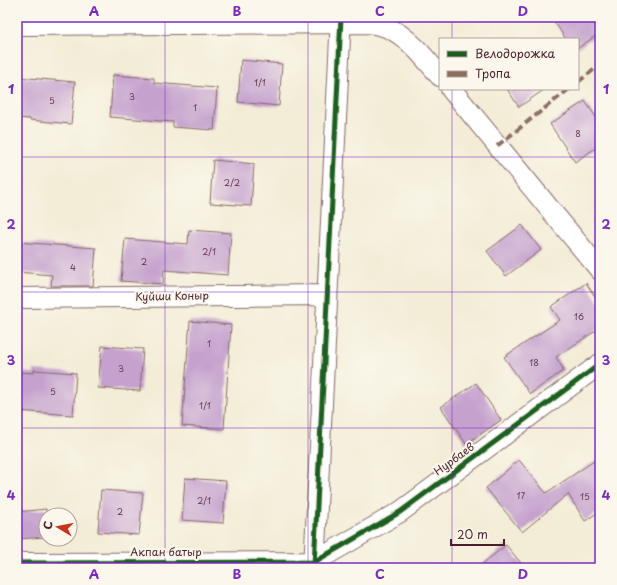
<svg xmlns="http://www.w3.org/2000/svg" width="617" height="585" viewBox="0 0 617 585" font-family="'Playpen Sans',sans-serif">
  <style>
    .building { fill: #c5a1ce }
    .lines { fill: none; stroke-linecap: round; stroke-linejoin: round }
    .minor-casing { stroke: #856767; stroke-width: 22 }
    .minor { stroke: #fff; stroke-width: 20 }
    .quiet { stroke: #8d6e63; stroke-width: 4; stroke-dasharray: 8 4; stroke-linecap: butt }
    .cycleway-casing { stroke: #fbf7ec; stroke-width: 8 }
    .cycleway { stroke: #1b5e20; stroke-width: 5 }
    .grid { fill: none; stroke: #7b2cbf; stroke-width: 1; stroke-opacity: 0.55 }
    .labels { text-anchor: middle; stroke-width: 4; stroke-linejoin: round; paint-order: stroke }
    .number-label { font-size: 9px; fill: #694054 }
    .street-label { font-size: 11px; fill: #4a1f2b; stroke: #fbf7ec }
    .neatline { fill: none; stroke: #7b2cbf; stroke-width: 1.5 }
    .grid-label { font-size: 13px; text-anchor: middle; font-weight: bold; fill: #7b2cbf }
  </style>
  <rect width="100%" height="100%" fill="#fbf7ec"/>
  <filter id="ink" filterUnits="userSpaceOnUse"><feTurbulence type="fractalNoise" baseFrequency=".025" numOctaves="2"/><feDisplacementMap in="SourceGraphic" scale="8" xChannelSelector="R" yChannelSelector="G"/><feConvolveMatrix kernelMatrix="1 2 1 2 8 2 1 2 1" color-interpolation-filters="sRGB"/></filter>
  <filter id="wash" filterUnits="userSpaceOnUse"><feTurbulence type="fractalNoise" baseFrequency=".012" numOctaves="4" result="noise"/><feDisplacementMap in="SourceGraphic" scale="16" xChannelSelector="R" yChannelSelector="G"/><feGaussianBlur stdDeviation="0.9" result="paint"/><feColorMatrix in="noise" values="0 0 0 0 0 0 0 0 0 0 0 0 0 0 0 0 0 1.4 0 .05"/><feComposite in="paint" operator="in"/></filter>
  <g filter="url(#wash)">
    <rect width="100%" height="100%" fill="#f3edd7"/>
    <g id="blocks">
      <path class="building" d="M551 17H600V33L578 48V39H566Z
        M241 60 282 64 279 106 238 102Z
        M113 75 154 78V83L217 88 214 130 173 127V122L110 117Z
        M17 77 75 82 71 124 30 120V119L17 118Z
        M507 89H545L519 107Z
        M585 101 600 123V145L575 162 550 124Z
        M213 160 254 164 251 206 210 203Z
        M522 225 541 250 506 276 487 251Z
        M189 230 231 233 228 275 164 270 163 284 121 281 125 239 188 244Z
        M17 242 96 248 93 286H51L52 275 17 272Z
        M586 283 600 304V328L556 357 564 370 530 394 504 357 560 320 551 307Z
        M190 321 231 325 224 429 182 426Z
        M102 346 143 349 140 391 98 388Z
        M34 370 76 373 73 415 17 411V372L34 373Z
        M476 383 501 420 466 444 441 407Z
        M600 457V511L585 521 568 494 522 532 486 488 519 460 546 493Z
        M185 478 226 481 223 523 182 520Z
        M101 490 143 493 139 535 98 532Z
        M46 509V537L17 539V512Z
        M506 545 525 568H477Z"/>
    </g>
  </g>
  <g filter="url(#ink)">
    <use href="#blocks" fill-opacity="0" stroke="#856767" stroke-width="1"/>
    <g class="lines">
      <defs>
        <path id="minor" d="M17 25 368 23C374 24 380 25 386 27 407 35 426 59 440 76
          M451 89 600 270
          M17 298 327 295
          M17 563 314 562 400 512 600 364
          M314 568 341 17"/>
      </defs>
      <use href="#minor" class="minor-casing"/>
      <use href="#minor" class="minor"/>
      <path class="quiet" d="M578 82 600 65
        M497 146 569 89"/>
      <defs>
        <path id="cycleway" d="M17 563 314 562 400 512 600 364
          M314 566 341 17"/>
      </defs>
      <use href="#cycleway" class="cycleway-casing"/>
      <use href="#cycleway" class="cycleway"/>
    </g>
  </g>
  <path class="grid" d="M165 17V568M308 17V568M452 17V39M452 89V568M17 157H600M17 292H600M17 428H600"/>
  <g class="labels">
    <g class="number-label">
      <text x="260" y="86">1/1</text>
      <text x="132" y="100">3</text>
      <text x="52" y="104">5</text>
      <text x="195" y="111">1</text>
      <text x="578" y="137">8</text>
      <text x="232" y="186">2/2</text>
      <text x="209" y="255">2/1</text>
      <text x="144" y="265">2</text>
      <text x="73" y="271">4</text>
      <text x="579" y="320">16</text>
      <text x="209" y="347">1</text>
      <text x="534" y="366">18</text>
      <text x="121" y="372">3</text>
      <text x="53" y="395">5</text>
      <text x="205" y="409">1/1</text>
      <text x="521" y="499">17</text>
      <text x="585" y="500">15</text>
      <text x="204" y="504">2/1</text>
      <text x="120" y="515">2</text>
    </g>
    <g class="street-label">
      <text transform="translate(172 296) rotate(-1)" y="4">Куйши Коныр</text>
      <text transform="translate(454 459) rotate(-36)" y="4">Нурбаев</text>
      <text x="166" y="556">Акпан батыр</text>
    </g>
  </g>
  <rect width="617" height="585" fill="none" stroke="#fbf7ec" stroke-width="44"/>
  <rect x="439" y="38" width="140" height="52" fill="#fbf7ec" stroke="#b4a19f"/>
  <rect x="447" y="51" width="20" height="6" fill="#1b5e20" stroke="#b4a19f"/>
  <text x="475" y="58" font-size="12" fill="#4a1f2b">Велодорожка</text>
  <rect x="447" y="71" width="20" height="6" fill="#8d6e63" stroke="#b4a19f"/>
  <text x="475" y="78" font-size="12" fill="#4a1f2b">Тропа</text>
  <g transform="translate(58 527) rotate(280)"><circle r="19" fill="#fbf7ec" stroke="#b4a19f"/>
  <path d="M0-3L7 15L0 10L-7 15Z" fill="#c8321e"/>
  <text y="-6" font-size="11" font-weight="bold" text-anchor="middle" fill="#4a1f2b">С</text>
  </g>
  <path d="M451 539v6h53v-6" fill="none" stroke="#4a1f2b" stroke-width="2"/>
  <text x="457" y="539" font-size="12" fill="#4a1f2b" stroke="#fbf7ec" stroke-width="3" paint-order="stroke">20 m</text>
  <rect x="22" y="22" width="573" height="541" class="neatline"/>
  <g class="grid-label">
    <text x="94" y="16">A</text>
    <text x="237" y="16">B</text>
    <text x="380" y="16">C</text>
    <text x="523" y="16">D</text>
    <text x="11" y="94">1</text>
    <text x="606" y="94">1</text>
    <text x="11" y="229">2</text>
    <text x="606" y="229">2</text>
    <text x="11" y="365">3</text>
    <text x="606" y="365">3</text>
    <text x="11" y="500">4</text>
    <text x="606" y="500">4</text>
    <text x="94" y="579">A</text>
    <text x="237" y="579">B</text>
    <text x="380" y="579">C</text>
    <text x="523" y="579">D</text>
  </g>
</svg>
